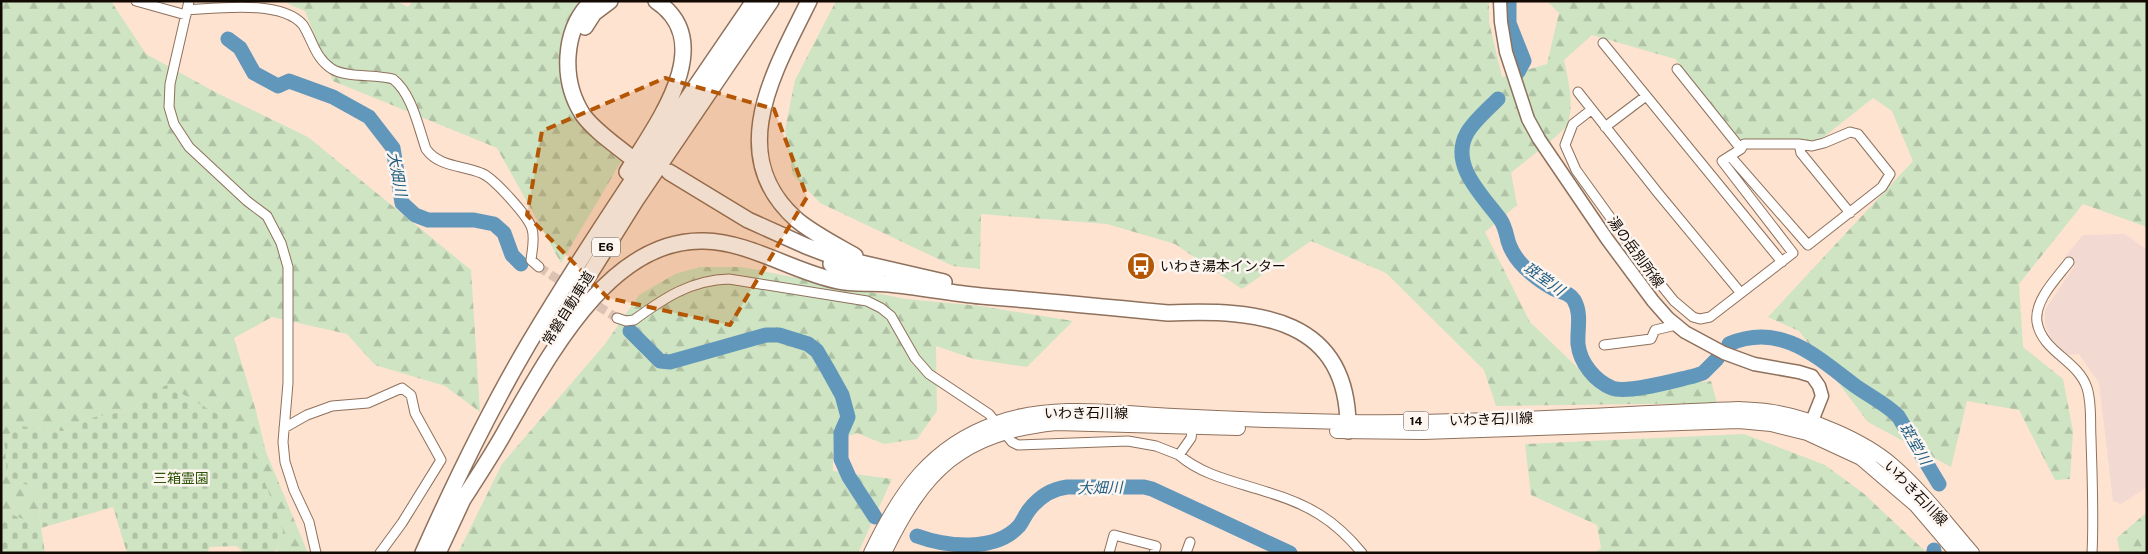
<svg xmlns="http://www.w3.org/2000/svg" width="2148" height="554" viewBox="0 0 2148 554" font-family="'Public Sans','Noto Sans JP',sans-serif">
  <style>
    .education { fill: #f2d9d1 }
    .forest { fill: url(#forest-firs) }
    .cemetery { fill: url(#cemetery-stones) }
    .lines { fill: none; stroke-linecap: round; stroke-linejoin: round }
    .river { stroke: #6297bc; stroke-width: 15 }
    .street-tunnel { stroke: #dbc2b2; stroke-width: 9; stroke-dasharray: 9 4.5; stroke-linecap: butt }
    .street-casing { stroke: #8e715d; stroke-width: 11 }
    .secondary-casing { stroke: #8e715d; stroke-width: 15 }
    .primary-casing { stroke: #8e715d; stroke-width: 16 }
    .highway-casing { stroke: #8e715d; stroke-width: 18 }
    .street { stroke: #fff; stroke-width: 9 }
    .secondary { stroke: #fff; stroke-width: 12 }
    .primary { stroke: #fff; stroke-width: 14 }
    .highway { stroke: #fff; stroke-width: 15 }
    .marked { fill: #b45604; fill-opacity: 0.2; stroke: #b45604; stroke-width: 4; stroke-dasharray: 10 6; stroke-linejoin: round }
    .labels { text-anchor: middle; stroke-width: 5; stroke-linejoin: round; paint-order: stroke }
    .shield { fill: #fcf5f0; stroke: #59504a; stroke-width: 1 }
    .shield-label { font-size: 12px; font-weight: bold; fill: #130903 }
    .street-label { font-size: 14px; fill: #130903; stroke: #fcf5f0 }
    .poi-label { font-size: 14px; fill: #130903; stroke: #fcf5f0; text-anchor: start }
    .park-label { font-size: 14px; fill: #2f550a; stroke: #fcf5f0 }
    .water-label { font-size: 15px; font-style: italic; fill: #1e5d82; stroke: #fcf5f0 }
  </style>
  <defs>
    <pattern id="forest-firs" width="22" height="20" patternUnits="userSpaceOnUse" patternTransform="scale(1.25)"><rect width="22" height="20" fill="#cee4c2"/><path d="M5 1l3.5 6h-7zM16 11l3.5 6h-7z" fill="#b0c2a5"/></pattern>
    <pattern id="cemetery-stones" width="16" height="16" patternUnits="userSpaceOnUse" patternTransform="scale(1.25)"><rect width="16" height="16" fill="#cee4c2"/><path d="M2 7V4a2 2 0 0 1 4 0v3zM10 15v-3a2 2 0 0 1 4 0v3z" fill="#b0c2a5"/></pattern>
  </defs>
  <rect width="100%" height="100%" fill="#fee3d1"/>
  <path class="education" d="M2125 234 2147 250V487L2121 504 2113 501 2099 383 2079 354 2068 355 2051 338 2045 324V310L2074 267 2065 257 2083 235Z"/>
  <path class="forest" d="M1 1H111L146 54 215 92 308 137 471 270 480 412 445 386 375 365 347 334 272 317 234 338 256 411 266 452 308 553H277L283 530 149 393 132 410 81 420 69 432 21 426 18 482 37 488 41 528 11 514H1Z
    M282 1H396L408 7 413 1H581C569 14 567 26 564 43 559 76 566 102 587 129 596 141 611 150 622 160L561 263 497 148 333 81 305 11Z
    M836 1H1489V22L1502 77 1547 64 1559 13 1547 1H2147V227L2083 204 2019 284 2023 347 2063 379 2073 431 2070 479 2055 480 2019 410 1967 401 1951 467 1868 422 1799 331 1768 317 1913 161 1892 111 1873 98 1820 140H1741L1675 59 1592 35 1564 60C1568 79 1575 106 1567 125 1564 132 1520 165 1511 173L1517 205 1485 232 1530 322 1602 391 1711 381 1717 403 1496 406 1484 370 1386 273 1311 241 1242 289 1175 244 1107 224 981 214 980 269 953 266 820 203 793 175 785 130 795 80Z
    M700 267H742L906 299 980 306 1073 321 1027 367 974 359 936 346 937 411 917 439 884 444 857 433 833 442V471L892 479 858 553H458L502 464 605 344 639 295 675 274Z
    M1744 434 1825 465 1863 493 1927 553H1595L1601 548 1597 525 1531 495 1525 444Z
    M2147 512V553H2120L2117 538Z"/>
  <path class="cemetery" d="M167 385 246 431 283 531 278 549 271 553H245L236 546 210 547 207 553H127L113 507 41 528 45 553H1V514H11L41 527 37 488 18 482 7 474 4 437 21 426 69 432 80 420 132 410 149 393Z"/>
  <g class="lines">
    <path class="river" d="M1509 1V23L1524 61 1518 72
      M228 39 240 48 254 73 278 86 289 81 333 97 369 117 393 148 402 203 415 215 428 220H474L494 224 504 233 512 255 521 264
      M1498 99C1488 109 1474 121 1467 133 1449 165 1483 196 1500 219 1505 226 1506 233 1508 241 1512 254 1522 266 1532 274 1539 280 1547 285 1554 289 1562 293 1569 292 1574 300 1582 314 1577 329 1578 344 1580 363 1595 381 1612 388 1628 394 1676 380 1694 376L1703 373 1717 359
      M630 331 660 361 670 362 766 335H779L808 344 817 351 827 368 842 395 848 417 841 433V459L849 477 875 517
      M1729 344C1780 322 1816 356 1854 385 1869 396 1885 403 1898 416L1939 484
      M917 536C947 547 995 552 1019 526 1023 521 1025 515 1029 510 1039 497 1052 489 1067 487H1144L1152 489 1290 553
      M1934 550V553"/>
    <path class="street-tunnel" d="M539 267 568 286
      M587 299 617 318"/>
    <defs>
      <path id="street" d="M136 1 186 15
        M189 1 170 84 169 107 174 124 189 147 247 201 267 216 281 243 288 267V383L283 442 285 462 294 490 309 522 316 553
        M187 10C221 8 282 0 303 25 313 41 315 58 332 69 347 78 375 74 393 79 412 94 418 126 426 149 439 167 461 165 481 173 493 177 529 217 532 229 535 238 532 251 531 260L539 267
        M1603 43 1782 262
        M1677 69 1741 149
        M1578 92 1658 193 1740 292
        M1591 110 1573 124 1565 145 1576 170 1641 260 1674 301 1693 317 1700 319 1710 317 1793 253 1722 161 1741 149 1744 144H1799L1812 146 1824 143 1850 132 1858 134 1890 174 1882 187 1808 245 1730 156
        M1605 127 1646 96
        M1799 144 1801 153 1850 213
        M2069 262C2057 278 2034 300 2037 322 2042 352 2078 360 2087 388 2092 403 2090 422 2091 438 2092 476 2094 515 2092 553
        M617 318 626 321 634 320C664 298 691 280 729 279L867 301 881 308 891 316 915 358 929 374 989 414 1012 442 1018 445 1128 441 1156 446 1179 455 1191 438 1193 424
        M1604 345 1651 339 1655 330 1676 325
        M284 428 307 415 332 406 368 403 402 388 411 395 415 413 441 460 402 523 380 553
        M1179 455C1203 476 1237 482 1267 492 1308 504 1335 520 1362 553
        M1109 553 1114 535 1156 546 1154 553
        M1186 553 1190 542"/>
      <path id="secondary" d="M1500 1 1501 22 1506 52 1528 119 1539 139 1607 239 1653 301 1668 318 1685 332 1724 353 1754 364 1799 372 1812 376 1819 386 1822 396 1808 431"/>
      <path id="primary" d="M1337 431 1423 432 1739 421 1771 424 1807 433 1861 458 1916 505 1957 553
        M871 553C900 492 931 446 997 423 1052 403 1116 413 1174 416 1231 419 1289 421 1346 422 1476 424 1609 414 1739 409 1750 410 1762 410 1773 412 1810 418 1863 440 1892 465 1921 490 1946 523 1972 553
        M884 553C924 470 961 433 1056 423L1238 428"/>
      <path id="highway" d="M592 1C562 30 561 81 583 115 595 131 613 143 629 156
        M809 1C775 70 723 155 797 220 814 234 836 245 855 256
        M585 27 594 13 610 1
        M627 172C654 127 720 43 656 1
        M669 172 748 220 806 246 835 257 944 282
        M831 264 878 280
        M551 336 636 200 771 1
        M460 504C476 479 493 454 507 428 548 358 609 238 704 241 751 242 793 272 838 281 855 285 872 282 889 284 920 287 950 293 981 296 1044 301 1106 307 1168 313 1258 309 1350 317 1348 431
        M423 553C455 481 489 411 529 343 599 226 677 114 754 1
        M438 553 465 495"/>
    </defs>
    <use href="#street" class="street-casing"/>
    <use href="#secondary" class="secondary-casing"/>
    <use href="#primary" class="primary-casing"/>
    <use href="#highway" class="highway-casing"/>
    <use href="#street" class="street"/>
    <use href="#secondary" class="secondary"/>
    <use href="#primary" class="primary"/>
    <use href="#highway" class="highway"/>
  </g>
  <path class="marked" d="M665 78 774 109 807 197 730 325 608 298 527 215 542 131Z"/>
  <defs>
    <symbol id="bus-disc" viewBox="-11 -11 22 22"><circle r="9.5" fill="#b45604" stroke="#fcf5f0"/><path d="M-5-6H5V4H4V6H2V4H-2V6H-4V4H-5ZM-3.5-4V0h7V-4ZM-3.5 1.2v1.5H-2V1.2ZM2 1.2v1.5H3.5V1.2Z" fill="#fff"/></symbol>
  </defs>
  <g fill-rule="evenodd">
    <use href="#bus-disc" x="1125" y="250" width="32" height="32"/>
  </g>
  <g class="labels">
    <g class="shield">
      <rect x="592" y="237.5" width="28" height="19" rx="4"/>
      <rect x="1403.5" y="411.5" width="25" height="19" rx="4"/>
    </g>
    <g class="shield-label">
      <text x="606" y="251">E6</text>
      <text x="1416" y="425">14</text>
    </g>
    <g class="street-label">
      <text transform="translate(1636 252) rotate(54)" y="5">湯の岳別所線</text>
      <text transform="translate(568 308) rotate(-58)" y="5">常磐自動車道</text>
      <text x="1086" y="418">いわき石川線</text>
      <text transform="translate(1491 419) rotate(-2)" y="5">いわき石川線</text>
      <text transform="translate(1916 493) rotate(46)" y="5">いわき石川線</text>
    </g>
    <g class="poi-label">
      <text x="1160" y="271">いわき湯本インター</text>
    </g>
    <g class="park-label">
      <text x="181" y="483">三箱霊園</text>
    </g>
    <g class="water-label">
      <text transform="translate(397 174) rotate(79)" y="5">大畑川</text>
      <text transform="translate(1544 279) rotate(35)" y="5">斑堂川</text>
      <text transform="translate(1915 444) rotate(59)" y="5">斑堂川</text>
      <text transform="translate(1100 488) rotate(-1)" y="5">大畑川</text>
    </g>
  </g>
  <rect width="2148" height="554" fill="none" stroke="#130903" stroke-width="5"/>
</svg>
